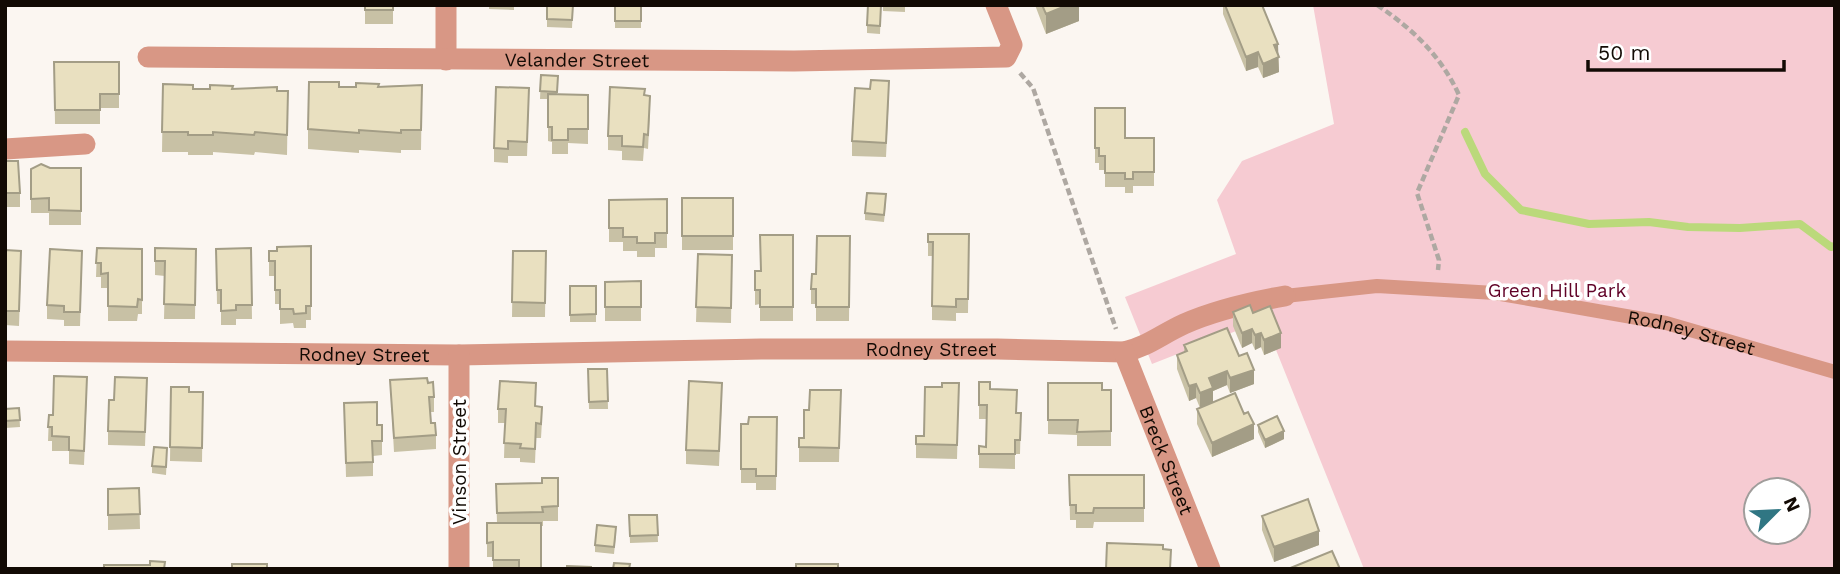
<svg xmlns="http://www.w3.org/2000/svg" width="1840" height="574" viewBox="0 0 1840 574" font-family="'Work Sans',sans-serif">
  <style>
    .green { fill: #f6cbd2; fill-rule: evenodd }
    .lines { fill: none; stroke-linecap: round; stroke-linejoin: round }
    .stream { stroke: #bbd97b; stroke-width: 8 }
    .path { stroke: #aea8a2; stroke-width: 4.5; stroke-dasharray: 7 3.5; stroke-linecap: butt }
    .lane { stroke: #d89785; stroke-width: 14 }
    .street { stroke: #d89785; stroke-width: 21 }
    .wall { fill: #c8c1a5 }
    .shaded-wall { fill: #a39d86 }
    .building { fill: #e9e0c0; stroke: #a39d86; stroke-width: 2 }
    .labels { text-anchor: middle; stroke-width: 7; stroke-linejoin: round; paint-order: stroke }
    .street-label { font-size: 19px; fill: #120a04; stroke: #fff }
    .park-label { font-size: 19px; fill: #600227; stroke: #fff }
  </style>
  <rect width="100%" height="100%" fill="#fbf6f1"/>
  <path class="green" d="M1313 5H1835V569H1364L1264 320 1152 364 1125 297 1236 254 1217 200 1242 161 1334 124ZM1756 490H1798V532H1756Z"/>
  <g class="lines">
    <path class="stream" d="M1465 132 1485 174 1521 210 1589 224 1649 222 1688 227 1740 228 1800 224 1831 247 1835 246"/>
    <path class="path" d="M1377 5C1413 29 1441 56 1459 95L1417 193 1439 260 1438 270
      M1020 73 1033 88 1116 329"/>
    <path class="lane" id="s1" d="M1285 296 1377 286 1495 293 1666 323 1835 372"/>
    <g class="street">
      <path d="M446 5V60"/>
      <path id="s2" d="M148 57 794 61 1006 57 1012 45 996 5"/>
      <path d="M5 149 85 144"/>
      <path id="s3" d="M5 351 459 355 761 349H997L1124 352C1147 347 1162 334 1184 324 1216 310 1251 302 1285 296"/>
      <path id="s4" d="M1124 352 1210 569"/>
      <path d="M459 569V355"/>
    </g>
  </g>
  <path class="wall" d="M365 5H393V24H365Z
    M489 5H514V10L489 9Z
    M547 5H573L572 28 547 27Z
    M615 5H641V28H615Z
    M881 5 880 34 867 33V25Z
    M883 5H905V12L883 11Z
    M1035 5H1079V21L1046 34Z
    M1223 5H1262L1278 54 1279 72 1263 78 1258 67 1246 71 1223 14Z
    M54 62H119V108H100V124H55Z
    M541 75 558 76 557 94 588 95V144L568 143V154H552V142L548 141V99H540Z
    M163 84 193 89H232L288 91 287 155 255 152 254 155 213 152V155H188V152H162Z
    M422 85 421 150H401V153L359 150V153L308 149V129L339 87Z
    M645 95 650 110 648 149 644 148 643 161 622 160V151L608 150V136Z
    M889 95 886 157 852 156V141Z
    M529 102 527 156H508V163L494 162V148Z
    M1095 108 1125 138H1154V186H1133V193H1125V187H1105V170H1099V163H1095Z
    M5 161 20 193V207H5Z
    M50 168H81V225H49V213H31V169Z
    M682 198H733V250H682Z
    M667 199V248H655V257H637V251H623V242H609V200Z
    M886 202 884 222 865 220V213Z
    M928 234H969L968 313H956V321L932 320V256H928Z
    M793 235V321H760V304L755 305V285L760 271Z
    M850 236 849 321H816V304H811V289L816 274Z
    M311 246V320H306V328H294L293 323 280 324V304H275V276H269V251H277Z
    M97 248 142 249V314H138L137 321H108V288H101V277H96Z
    M155 248 196 249 195 319H164L165 276 155 275Z
    M251 248 252 319H236V325H221V304H217L216 249Z
    M5 250 21 265 19 326 5 325Z
    M513 251H546L545 317H512Z
    M698 254 732 255 731 323 696 322Z
    M82 265 80 326H64V320L47 319V305Z
    M641 281V321H605V282Z
    M570 286H596V322H570Z
    M1233 312 1253 313 1281 348 1264 355 1261 347 1255 350 1252 343 1242 348 1233 326Z
    M1184 345 1239 356 1254 384 1230 393 1227 385 1213 391V402L1254 439 1212 457 1197 424V409L1211 403 1200 408 1196 398 1189 401 1177 369V355L1184 352Z
    M588 369H607L608 409H589Z
    M390 380 428 383 434 397V412H430L431 423 436 435V449L394 452Z
    M979 382 990 389 1017 413H1021L1020 454H1015V469L979 468V446L986 447V419H979Z
    M959 383 957 459 916 458V436H924L942 387Z
    M1048 383 1102 390H1111V446H1077V435L1048 434Z
    M171 387 189 392H203L202 462 170 461Z
    M841 390 839 462H799V438H804L809 410Z
    M87 392 84 465 69 464V451H52V441H48L49 415H53Z
    M147 392 145 446 108 445V431L114 400Z
    M722 397 719 466 686 464V450Z
    M344 403 377 425H382V455L373 456V476L346 477Z
    M536 406 542 421 541 438H536L535 463 520 462V458H504L505 423H498V409Z
    M19 408 20 427 5 428V409Z
    M777 417 776 490H756V483H741V424H748Z
    M1258 425 1284 439 1265 448 1258 432Z
    M167 455 166 475 152 473V466Z
    M1069 475H1144V522H1094L1093 528H1076V520H1070Z
    M558 478V521H543V526H541V569H493V557H487V523H497L496 484 542 483Z
    M139 488 140 529 108 530V489Z
    M629 515H657L658 542 630 543Z
    M1262 516 1319 545 1274 562 1262 530Z
    M616 534 614 554 595 552V545Z"/>
  <path class="shaded-wall" d="M1068 5H1079V21L1046 34V14Z
    M1278 44 1279 72 1263 78V64L1274 45Z
    M1258 52V67L1246 71V57Z
    M1252 329V343L1242 348V333Z
    M1261 333V347L1255 350V335Z
    M1281 333V348L1264 355V340Z
    M1254 370V384L1230 393V378Z
    M1227 371V385L1213 391V402L1200 408V393L1209 378Z
    M1196 384V398L1189 401V386Z
    M1254 424V439L1212 457V443Z
    M1284 431V439L1265 448V440Z
    M1319 531V545L1274 562V547Z"/>
  <path class="building" d="M365 5H393V10H365Z
    M547 5H573L572 20 547 19Z
    M615 5H641V21H615Z
    M868 5H881L880 26 867 25Z
    M1042 5H1068L1046 14Z
    M1225 5H1262L1278 44 1274 45 1279 57 1263 64 1258 52 1246 57Z
    M54 62H119V94H100V110H55Z
    M541 75 558 76 557 92 540 91Z
    M871 80 889 81 886 143 852 141 855 88 870 89Z
    M309 82H339V87H356V83L379 84 378 87 422 85 421 130H401V133L359 130V133L308 129Z
    M163 84 193 85V89H210V85L233 86 232 89 277 87V91H288L287 135 255 132 254 135 213 132V135H188V132H162Z
    M496 87 529 88 527 142 508 141V149L494 148Z
    M610 87 645 89 644 95 650 96 648 135 644 134 643 147 622 146V136H608Z
    M548 94 588 95V129H568V140H552V127H548Z
    M1095 108H1125V138H1154V172H1133V179H1125V173H1105V156H1099V148H1095Z
    M5 161H18L20 193H5Z
    M41 164 50 168H81V211L49 210V198L31 199V169Z
    M867 193 886 194 884 215 865 213Z
    M682 198H733V236H682Z
    M667 199V233H655V243H637V237H623V228H609V200Z
    M928 234H969L968 299H956V307L932 306 933 242H928Z
    M760 235H793V307H760V290H755V271H761Z
    M817 236H850L849 307H816V289H811L812 274H816Z
    M311 246V306H306V313L294 314 293 309H280V290H275V261H269V251H277V247Z
    M97 248 142 249V300L138 299 137 307 108 306V273L101 274V263H96Z
    M155 248 196 249 195 305 164 304 165 261H155Z
    M251 248 252 305H236V310L221 311V290H217L216 249Z
    M50 249 82 251 80 312H64V306L47 305Z
    M5 250 21 251 19 311H5Z
    M513 251H546L545 303 512 302Z
    M698 254 732 255 731 308 696 307Z
    M641 281V307H605V282Z
    M570 286H596V314L570 315Z
    M1250 305 1253 313 1270 306 1281 333 1264 340 1261 333 1255 335 1252 329 1242 333 1233 312Z
    M1227 328 1239 356 1247 353 1254 370 1230 378 1227 371 1209 378 1213 388 1200 393 1196 384 1189 386 1177 355 1187 351 1184 345Z
    M588 369H607L608 401 589 402Z
    M54 376 87 377 84 451 69 450V437L52 436V427H48L49 415H53Z
    M115 377 147 378 145 432 108 431 109 400H114Z
    M427 378 428 383 433 382 434 397H429L431 423H435L436 435 394 438 390 380Z
    M500 381 536 383 535 406 542 407 541 424 536 423 535 449 520 448 521 444 504 443 506 409H498Z
    M689 381 722 383 719 451 686 450Z
    M979 382H990V389L1017 390 1016 413H1021L1020 440H1015V454H979V446L986 447 987 405H979Z
    M942 383H959L957 445 916 444V436H924L925 387H942Z
    M1048 383H1102V390H1111V431L1077 432 1078 420H1048Z
    M171 387H189V392H203L202 448 170 447Z
    M810 390H841L839 448 799 447V438H804V410H809Z
    M1235 393 1244 414 1248 412 1254 424 1212 443 1197 409Z
    M377 402V425H382V441H372L373 462 346 463 344 403Z
    M19 408 20 420 5 421V409Z
    M1277 416 1284 431 1265 440 1258 425Z
    M749 417H777L776 476H756V469H741V424H748Z
    M154 447 167 448 166 467 152 466Z
    M1069 475H1144V508H1094L1093 513H1076V505H1070Z
    M542 478H558V506L542 507 543 512 497 513 496 484 542 483Z
    M139 488 140 514 108 515V489Z
    M1308 499 1319 531 1274 547 1262 516Z
    M629 515H657L658 535 630 536Z
    M487 523H541V569H519V560H493V542L487 543Z
    M597 525 616 527 614 547 595 545Z
    M1107 543 1163 545V549L1171 550 1170 569H1106Z
    M1332 551 1340 569H1288Z
    M150 561 165 562 164 569H90L104 568V565H150Z
    M614 563 630 564 629 569H613Z
    M232 564H267V569H232Z
    M796 564H838V569H796Z
    M567 566 591 567V569H567Z"/>
  <g class="labels">
    <g class="street-label">
      <text dy="7" stroke="none"><textPath href="#s2" startOffset="429">Velander Street</textPath></text>
      <text dy="7" stroke="none"><textPath href="#s1" startOffset="411">Rodney Street</textPath></text>
      <text dy="7" stroke="none"><textPath href="#s3" startOffset="926">Rodney Street</textPath></text>
      <text dy="7" stroke="none"><textPath href="#s3" startOffset="359">Rodney Street</textPath></text>
      <text dy="7" stroke="none"><textPath href="#s4" startOffset="116">Breck Street</textPath></text>
      <text transform="translate(459 462) rotate(-90)" y="7">Vinson Street</text>
    </g>
    <g class="park-label">
      <text x="1557" y="297">Green Hill Park</text>
    </g>
  </g>
  <rect width="1840" height="574" fill="none" stroke="#120a04" stroke-width="14"/>
  <g transform="translate(1777 511) rotate(66)"><circle r="33" fill="#ffffff" stroke="#a09d9b" stroke-width="2"/>
  <path d="M0-5L12 26L0 18L-12 26Z" fill="#307683"/>
  <text y="-10" font-size="19" font-weight="bold" text-anchor="middle" fill="#120a04">N</text>
  </g>
  <path d="M1588 60v10h196v-10" fill="none" stroke="#120a04" stroke-width="3.5"/>
  <text x="1598" y="60" font-size="21" fill="#120a04" stroke="#ffffff" stroke-width="5" paint-order="stroke">50 m</text>
</svg>
